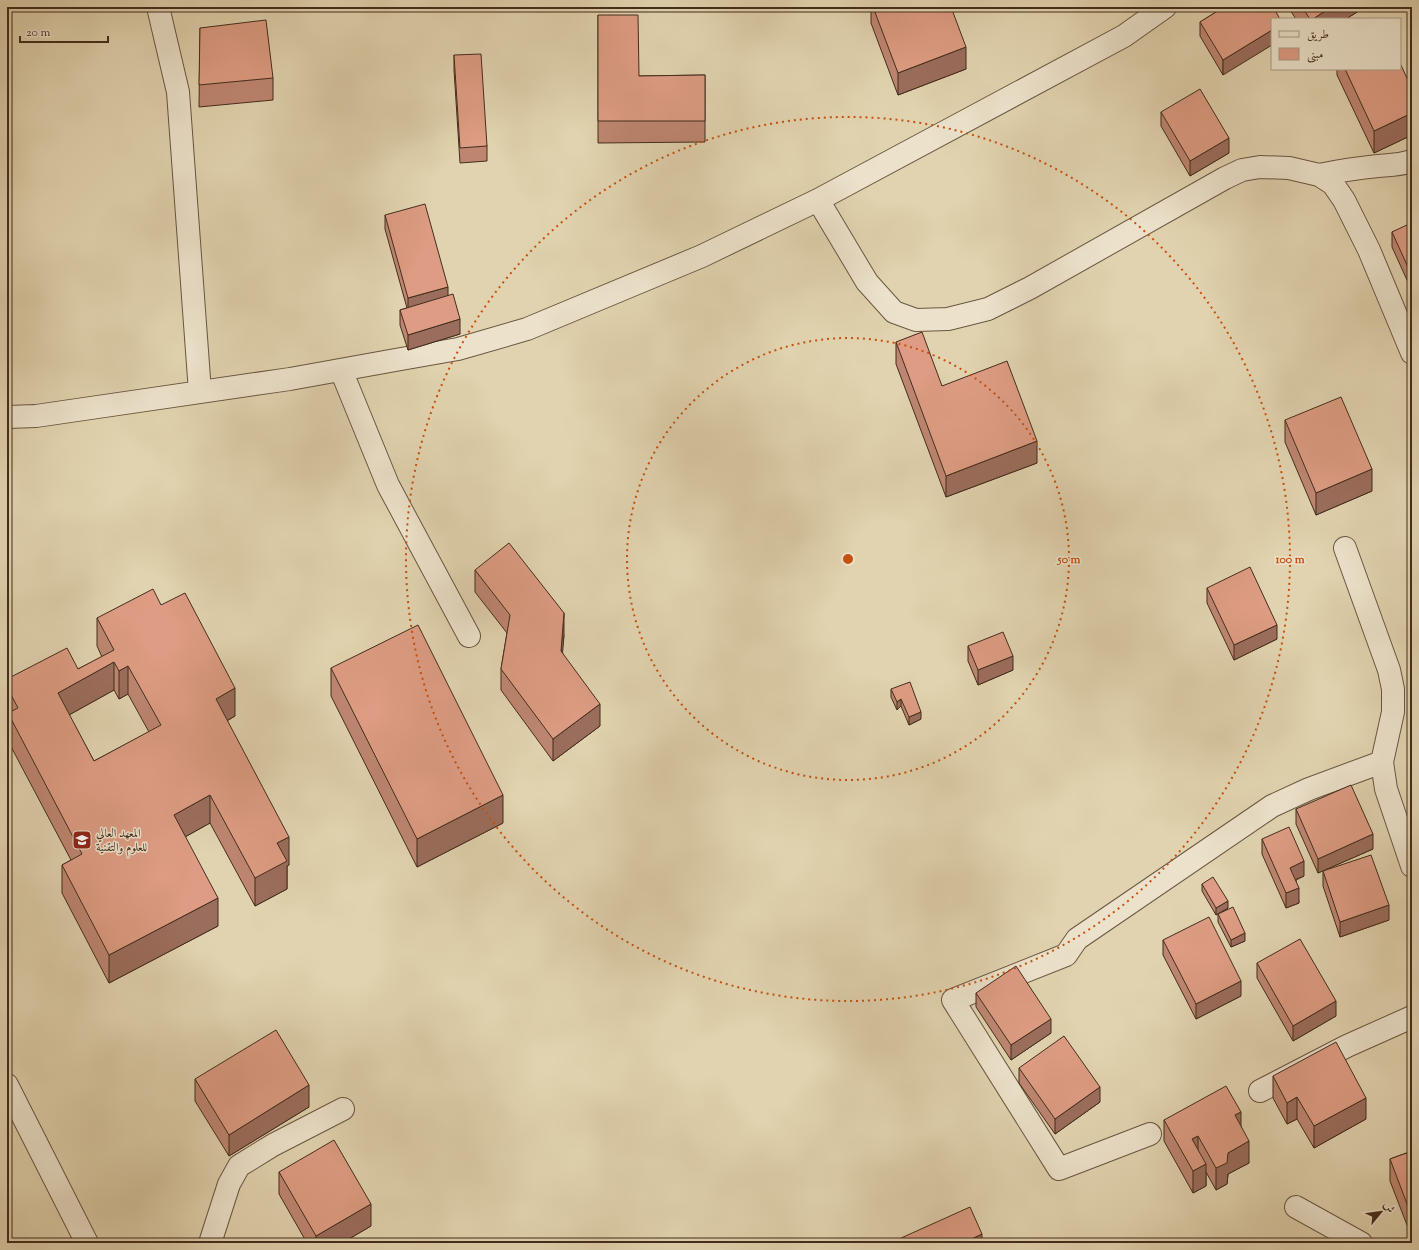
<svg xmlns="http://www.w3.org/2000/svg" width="1419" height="1250" viewBox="0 0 1419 1250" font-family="'Sorts Mill Goudy',Amiri,serif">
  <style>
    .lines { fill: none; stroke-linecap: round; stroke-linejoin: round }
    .minor-casing { stroke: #6a5642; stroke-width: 24 }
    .minor { stroke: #ece2cb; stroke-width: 22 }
    .wall { fill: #be8671; stroke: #432d1d; fill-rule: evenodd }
    .shaded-wall { fill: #9b6d5c; stroke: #432d1d }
    .building { fill: #dd9c83; stroke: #432d1d; fill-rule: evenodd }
    .ring { fill: none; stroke: #c7500f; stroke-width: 2; stroke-dasharray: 2 4 }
    .labels { text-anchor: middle; stroke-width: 3; stroke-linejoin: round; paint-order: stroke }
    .poi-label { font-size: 12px; fill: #432d1d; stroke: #ece2cb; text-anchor: start }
    .centre { fill: #c7500f; stroke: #ece2cb; stroke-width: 2 }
    .ring-label { font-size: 12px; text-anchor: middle; font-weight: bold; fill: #c7500f; stroke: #ece2cb; stroke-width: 3; stroke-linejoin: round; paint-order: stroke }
  </style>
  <rect width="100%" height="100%" fill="#e1d3af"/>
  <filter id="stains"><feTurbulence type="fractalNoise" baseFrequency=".005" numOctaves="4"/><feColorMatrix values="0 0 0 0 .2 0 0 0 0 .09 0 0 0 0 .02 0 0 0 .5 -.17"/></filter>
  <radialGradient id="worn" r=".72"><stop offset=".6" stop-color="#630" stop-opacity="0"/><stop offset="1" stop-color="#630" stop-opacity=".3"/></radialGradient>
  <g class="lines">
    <defs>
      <path id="minor" d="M158 7 178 92 200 392
        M1319 175C1339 171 1358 168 1378 166 1390 165 1400 165 1412 161
        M818 200 867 282 894 312 916 320 948 319 988 309 1030 288 1225 178 1242 170 1260 167 1289 168 1319 175 1333 184 1344 200 1369 250 1412 353
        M341 370 388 485 469 636
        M7 417 36 416 290 379 401 359 458 349 527 329 702 256 818 200 1124 36 1165 7
        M1345 548 1389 670 1393 689V712L1382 762 1386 789 1412 866
        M7 1085 87 1243
        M1260 1091 1347 1046 1412 1017
        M1150 1134 1059 1169 953 1000 1066 955 1077 939 1272 806 1309 789 1382 762
        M1296 1207 1361 1243
        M210 1243 229 1184 239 1166 273 1145 343 1109"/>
    </defs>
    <use href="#minor" class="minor-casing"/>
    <use href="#minor" class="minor"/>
  </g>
  <path class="wall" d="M871 7H951L966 69 898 95 871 23Z
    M1224 7 1223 75 1200 36V22Z
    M1288 7H1365L1346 19H1296Z
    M598 15 639 76 705 75V142L598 143Z
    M200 28 273 78V100L199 107Z
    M454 55 487 146V161L460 163 454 70Z
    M1337 69H1400L1412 89V135L1374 153 1337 75Z
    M1161 112 1229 153 1190 176 1161 126Z
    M385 215 448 295 460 334 408 350 400 325V310L407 308 385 229Z
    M1412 225V291L1392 247V232Z
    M896 342 942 386 1037 463 946 497 896 364Z
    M1285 420 1372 491 1316 515 1285 442Z
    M475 570 564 635 562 652 600 726 553 761 501 690V669L507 633 475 592Z
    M1207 588 1277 639 1234 660 1207 603Z
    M161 605 235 716 227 721 289 865 287 866V889L255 906 210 823 185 837 218 926 109 983 62 893V865L71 860 8 741 7 679 78 669 102 657 97 646V618ZM114 690 119 699 128 694 149 732 94 761 69 715Z
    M968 646 1013 670 978 685 968 661Z
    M331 668 503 823 417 867 331 696Z
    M891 689 921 719 909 725 901 706 897 710 891 697Z
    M1296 809 1373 849 1318 873 1296 824Z
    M1262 839 1304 876 1296 880 1299 903 1286 908 1262 854Z
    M1323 871 1389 920 1340 937 1323 886Z
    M1202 884 1228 908 1216 915 1202 891Z
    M1218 914 1245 941 1231 947 1218 922Z
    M1163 940 1241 996 1196 1019 1163 955Z
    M1257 963 1336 1016 1293 1041 1257 978Z
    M976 993 1051 1033 1011 1060 976 1007Z
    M1019 1068 1100 1102 1055 1134 1019 1083Z
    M1273 1076 1366 1119 1314 1148 1297 1119 1287 1124 1273 1098Z
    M195 1079 309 1107 229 1156 195 1101Z
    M1164 1120 1241 1126 1249 1163 1228 1174 1227 1184 1216 1190 1206 1172V1186L1193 1193 1164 1141Z
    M1412 1151V1238L1390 1181V1159Z
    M279 1172 371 1226 342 1243H307L279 1194Z"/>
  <path class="shaded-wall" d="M1331 7H1365L1346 19H1313Z
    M1272 30V45L1223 75V60Z
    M966 47V69L898 95V73Z
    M1412 113V135L1374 153V131Z
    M1229 138V153L1190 176V161Z
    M448 287V302L408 313V298Z
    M460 319V334L408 350V335Z
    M1037 441V463L946 497V476Z
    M1372 469V491L1316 515V493Z
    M564 613V635L561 672V651Z
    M1277 625V639L1234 660V645Z
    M1013 656V670L978 685V670Z
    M114 662V690L58 721V693Z
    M128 666V694L119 699V671Z
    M235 688V716L216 727V699Z
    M901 699V706L897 710V702Z
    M600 704V726L553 761V739Z
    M921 712V719L909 725V717Z
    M210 795V823L174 843V815Z
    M503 795V823L417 867V839Z
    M1373 834V849L1318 873V859Z
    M289 837V865L287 866V889L255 906V878L277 843Z
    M1304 861V876L1290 882V868Z
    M1299 888V903L1286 908V893Z
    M218 898V926L109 983V955Z
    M1228 901V908L1216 915V908Z
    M1389 905V920L1340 937V922Z
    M1245 933V941L1231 947V940Z
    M1241 981V996L1196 1019V1004Z
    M1336 1001V1016L1293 1041V1026Z
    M1051 1019V1033L1011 1060V1045Z
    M309 1085V1107L229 1156V1135Z
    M1100 1087V1102L1055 1134V1119Z
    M1297 1097V1119L1287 1124V1103Z
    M1366 1098V1119L1314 1148V1126Z
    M1241 1112V1134L1235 1115Z
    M1198 1136V1157L1192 1139Z
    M1249 1141V1163L1228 1174 1227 1184 1216 1190V1168L1228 1153Z
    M1206 1164V1186L1193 1193V1171Z
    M371 1204V1226L342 1243H316V1236Z
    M982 1234V1243H963Z"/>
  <path class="building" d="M873 7H951L966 47 898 73Z
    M1224 7H1273L1280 19H1272V30L1223 60 1200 22Z
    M1302 7H1331L1313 19H1310Z
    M598 15H638L639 76 705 75V121H598Z
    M266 20 273 78 199 85 200 28Z
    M481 54 487 146 460 148 454 55Z
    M1400 63 1412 89V113L1374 131 1345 69H1400Z
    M1200 89 1229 138 1190 161 1161 112Z
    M425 204 448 287 408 298 385 215Z
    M1411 223 1412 225V276L1392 232Z
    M453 294 460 319 408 335 400 310Z
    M922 332 942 386 1007 361 1037 441 946 476 896 342Z
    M1341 397 1372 469 1316 493 1285 420Z
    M509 543 564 613 561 651 600 704 553 739 501 669 510 615 475 570Z
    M1250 567 1277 625 1234 645 1207 588Z
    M153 589 161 605 185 593 235 688 216 699 289 837 277 843 287 861 255 878 210 795 174 815 218 898 109 955 62 865 82 854 8 713 18 708 7 687V679L67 648 78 669 114 650 97 618ZM114 662 119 671 128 666 161 725 94 761 58 693Z
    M418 625 503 795 417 839 331 668Z
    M1003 632 1013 656 978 670 968 646Z
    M910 682 921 712 909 717 901 699 897 702 891 689Z
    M1351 785 1373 834 1318 859 1296 809Z
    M1289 827 1304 861 1290 868 1299 888 1286 893 1262 839Z
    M1371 855 1389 905 1340 922 1323 871Z
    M1213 877 1228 901 1216 908 1202 884Z
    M1233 907 1245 933 1231 940 1218 914Z
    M1209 917 1241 981 1196 1004 1163 940Z
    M1300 939 1336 1001 1293 1026 1257 963Z
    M1016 966 1051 1019 1011 1045 976 993Z
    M276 1030 309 1085 229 1135 195 1079Z
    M1064 1036 1100 1087 1055 1119 1019 1068Z
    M1336 1042 1366 1098 1314 1126 1297 1097 1287 1103 1273 1076Z
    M1226 1086 1241 1112 1235 1115 1249 1141 1228 1153 1227 1163 1216 1168 1198 1136 1192 1139 1206 1164 1193 1171 1164 1120Z
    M334 1140 371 1204 316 1236 279 1172Z
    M1412 1151V1217L1390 1159Z
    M970 1207 982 1234 963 1243H890Z"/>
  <g class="ring">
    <circle cx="848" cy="559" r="221"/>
    <circle cx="848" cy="559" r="442"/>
  </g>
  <defs>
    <symbol id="university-square" viewBox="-11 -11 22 22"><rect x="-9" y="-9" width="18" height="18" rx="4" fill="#8f2418" stroke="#ece2cb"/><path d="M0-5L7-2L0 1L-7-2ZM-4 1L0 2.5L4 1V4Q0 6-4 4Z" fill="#fff"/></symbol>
  </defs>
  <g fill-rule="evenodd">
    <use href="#university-square" x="71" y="829" width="22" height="22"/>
  </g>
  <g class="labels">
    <g class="poi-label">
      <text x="96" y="837">المعهد العالي<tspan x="96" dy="14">للعلوم والتقنية</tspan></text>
    </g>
  </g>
  <circle cx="848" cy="559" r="6" class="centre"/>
  <g class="ring-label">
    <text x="1069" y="563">50 m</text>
    <text x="1290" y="563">100 m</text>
  </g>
  <rect width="1419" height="1250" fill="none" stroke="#e1d3af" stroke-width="24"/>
  <rect x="8" y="8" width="1403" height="1234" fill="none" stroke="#432d1d" stroke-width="2"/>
  <rect x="12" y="12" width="1395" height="1226" fill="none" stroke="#432d1d"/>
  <rect x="1271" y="18" width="130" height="52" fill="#ece2cb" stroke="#a89a85"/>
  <rect x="1279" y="31" width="20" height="6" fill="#ece2cb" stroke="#a89a85"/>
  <text x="1307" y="38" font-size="12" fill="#432d1d">طريق</text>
  <rect x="1279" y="48" width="20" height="12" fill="#dd9c83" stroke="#a89a85"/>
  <text x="1307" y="58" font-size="12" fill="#432d1d">مبنى</text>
  <g transform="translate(1381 1212) rotate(61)" stroke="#ece2cb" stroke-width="3" paint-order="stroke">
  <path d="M0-3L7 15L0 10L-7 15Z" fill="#432d1d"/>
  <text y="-6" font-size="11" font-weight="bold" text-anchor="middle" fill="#432d1d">ش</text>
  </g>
  <path d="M20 36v6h88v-6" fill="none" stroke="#432d1d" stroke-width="2"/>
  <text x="26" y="36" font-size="12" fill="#432d1d" stroke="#ece2cb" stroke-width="3" paint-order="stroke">20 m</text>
  <rect width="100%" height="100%" filter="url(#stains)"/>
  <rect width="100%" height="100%" fill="url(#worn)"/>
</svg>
